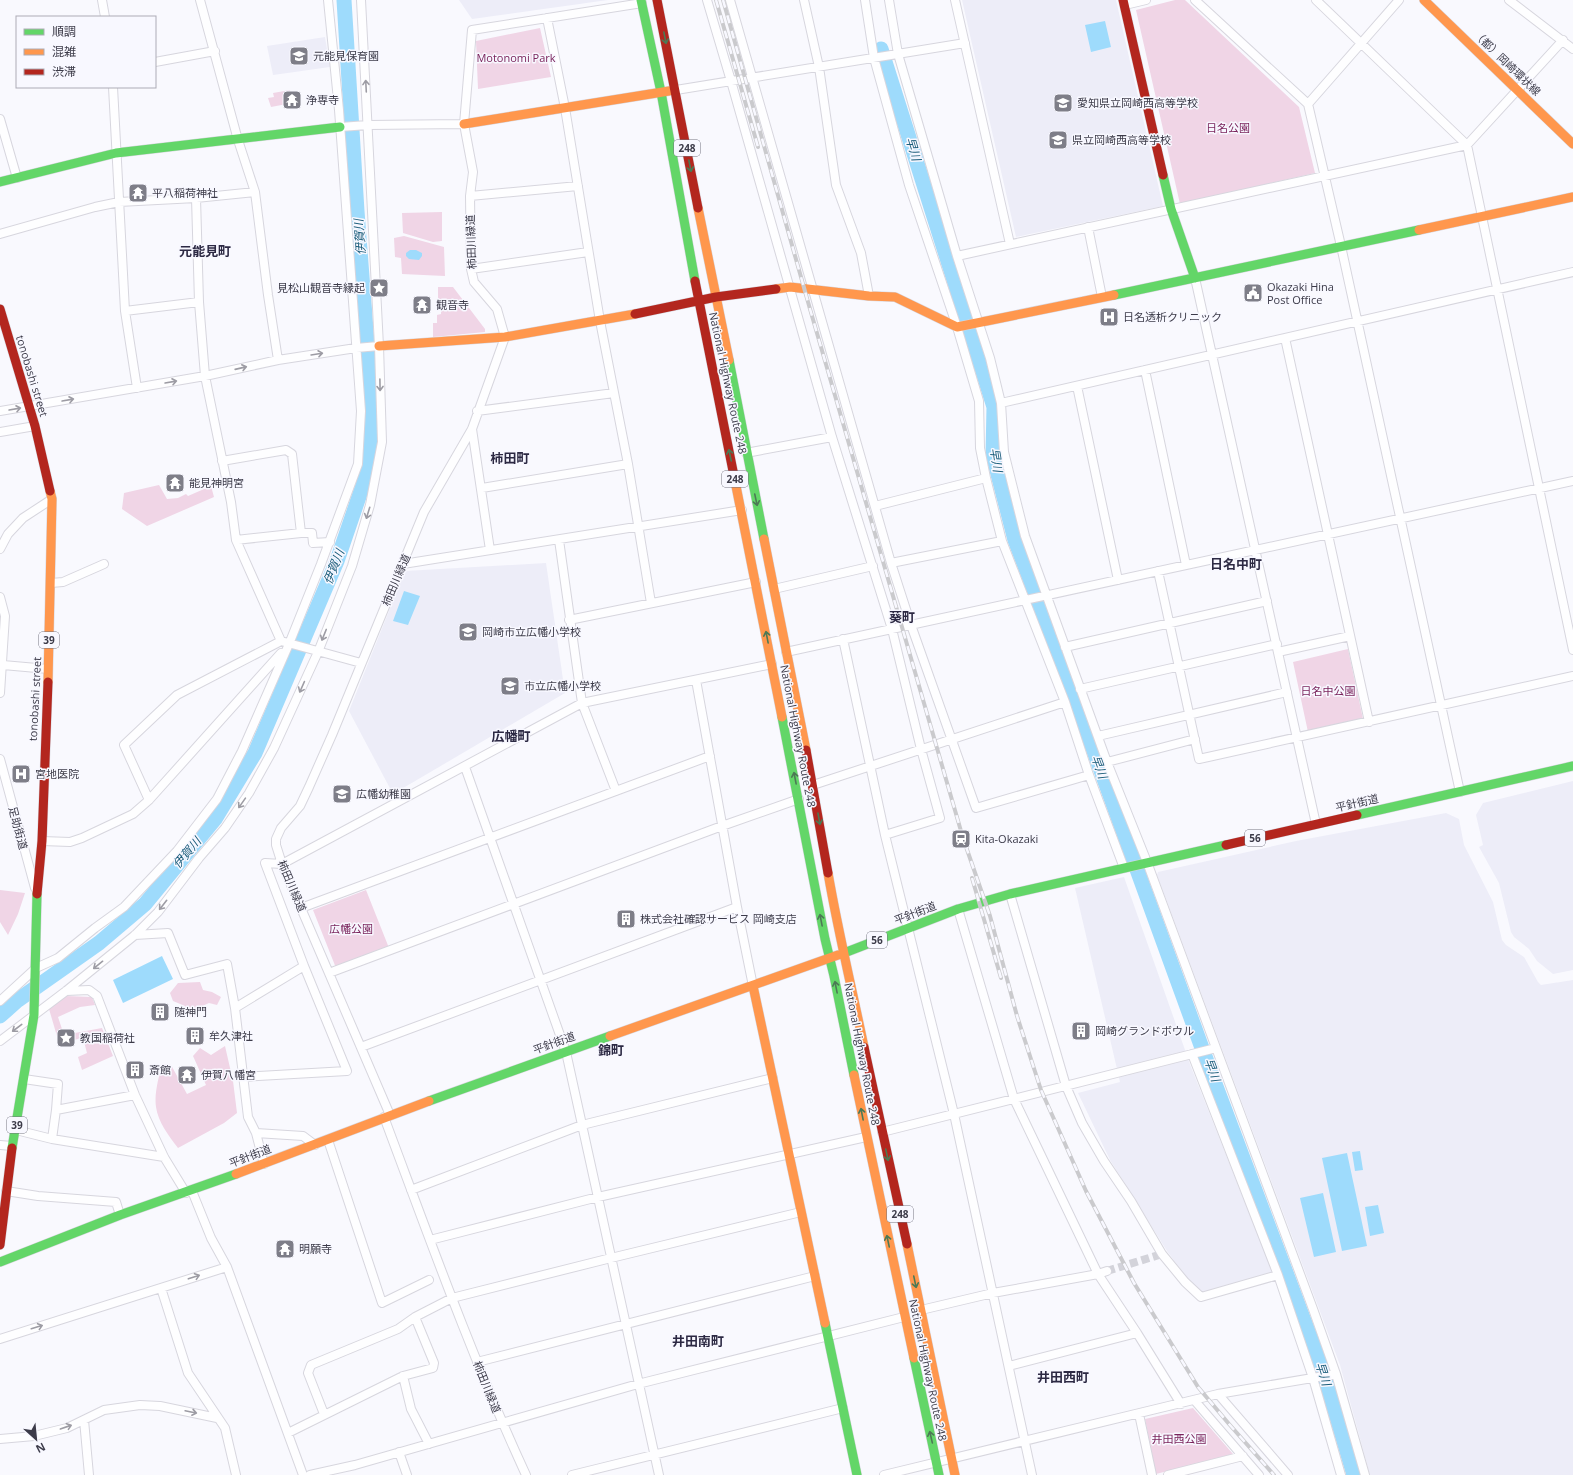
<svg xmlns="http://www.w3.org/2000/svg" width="1573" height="1475" viewBox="0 0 1573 1475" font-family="'Open Sans','Noto Sans JP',sans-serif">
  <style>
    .built { fill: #ededf8 }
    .green { fill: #f0d5e6 }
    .water { fill: #9edbfc }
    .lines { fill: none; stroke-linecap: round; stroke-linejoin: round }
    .river { stroke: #9edbfc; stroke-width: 15 }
    .street-tunnel { stroke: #d3d3da; stroke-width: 8; stroke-dasharray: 8 4; stroke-linecap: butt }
    .street-casing { stroke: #d7d6de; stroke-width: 10 }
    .fast-casing { stroke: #d7d6de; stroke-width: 10 }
    .slow-casing { stroke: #d7d6de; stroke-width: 10 }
    .jam-casing { stroke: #d7d6de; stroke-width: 10 }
    .street { stroke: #fefeff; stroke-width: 8 }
    .fast { stroke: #63d668; stroke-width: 9 }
    .slow { stroke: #ff974d; stroke-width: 9 }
    .jam { stroke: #b3261e; stroke-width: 9 }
    .rail-casing { stroke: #cacacd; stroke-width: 4 }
    .rail { stroke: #f8f8ff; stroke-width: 2.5; stroke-dasharray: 8; stroke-linecap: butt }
    .oneway { stroke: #4c7955 }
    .oneway2 { stroke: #9d9ca4 }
    .labels { text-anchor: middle; stroke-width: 3; stroke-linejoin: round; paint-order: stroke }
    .shield { fill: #f8f8ff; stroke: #747480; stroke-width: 1 }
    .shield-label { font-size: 10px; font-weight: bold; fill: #3c3b49 }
    .poi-label { font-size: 11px; fill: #3c3b49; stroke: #f8f8ff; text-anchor: start }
    .park-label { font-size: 11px; fill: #7a235c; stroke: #f8f8ff }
    .street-label { font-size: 11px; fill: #3c3b49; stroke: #f8f8ff }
    .water-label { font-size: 12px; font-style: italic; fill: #1a5d7b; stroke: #f8f8ff }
    .quarter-label { font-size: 13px; font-weight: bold; fill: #2c2943; stroke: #f8f8ff }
  </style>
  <rect width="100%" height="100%" fill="#f9f9fe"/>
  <path class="built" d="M459 0H608L472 19Z
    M962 0H1116L1163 206 1016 237Z
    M325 37 330 67 273 75 267 46Z
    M546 563 565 693 393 794 349 711 405 571Z
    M1573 781V970L1553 974 1537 961 1529 949 1514 937 1511 932 1499 883 1479 847 1483 845 1476 815 1483 803Z
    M1446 813 1459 819 1464 845 1493 902 1502 940 1506 945 1524 957 1538 982 1541 985 1573 980V1475H1370L1340 1365 1157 875 1158 872 1296 841Z
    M1124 877 1191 1067 1273 1273 1203 1294 1187 1278 1167 1251 1110 1160 1078 1093 1120 1082 1075 888Z"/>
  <path class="green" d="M1175 0H1185L1299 107 1315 173 1180 204 1136 10Z
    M540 28 551 77 478 89 476 41Z
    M290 90 292 103 271 107 268 98 274 97 273 93Z
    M442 212V241L433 242 403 233 402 213Z
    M404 236 444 247 445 276 402 274 401 258 395 257 394 238Z
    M438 287H453L485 329V332L433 337V323H437V315L441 314V301H438Z
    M159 485 167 499 178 498 186 494 188 496 211 486 214 497 147 526 122 509 124 493Z
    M1348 649 1363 719 1308 732 1293 662Z
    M0 890 25 893 18 914 8 935 0 922Z
    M366 890 389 948 336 968 313 910Z
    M200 982 203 990 212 992 221 997 217 1005 209 1003 198 1008 194 1018 189 1016 185 1006 173 1001 170 993 178 983Z
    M66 996 92 997 95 1005 80 1007 58 1017 64 1035 102 1028 113 1056 82 1070 78 1057 87 1053 83 1038 59 1043 49 1009Z
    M225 1046 233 1081 237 1113 224 1123 178 1148C169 1136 158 1122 156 1107 154 1093 159 1077 162 1064L171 1065 187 1094 206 1085 193 1056 200 1048 211 1055Z
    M1193 1408 1233 1454 1156 1474 1145 1419Z"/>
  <path class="water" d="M1105 21 1111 47 1091 52 1085 25Z
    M410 250H416L422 253V256L419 260 409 259 406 256V253Z
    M404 591 420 596 408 625 393 621Z
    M162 956 173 979 123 1003 113 980Z
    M1360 1151 1363 1170 1355 1171 1352 1152Z
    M1347 1153 1367 1246 1342 1251 1322 1158Z
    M1323 1193 1336 1252 1314 1257 1300 1198Z
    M1378 1205 1384 1233 1370 1236 1365 1207Z"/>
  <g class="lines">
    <path class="river" d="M881 49 994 407 993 455 1015 540 1064 669 1214 1081 1323 1371 1354 1475
      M0 1016 18 1000 99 943 145 904 215 819 255 753 337 561 363 485 371 448 372 408 357 211 344 0"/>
    <path class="street-tunnel" d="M1107 1271 1162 1254"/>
    <defs>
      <path id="street" d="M102 0 105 17
        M200 0 238 140 255 192 268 295 278 360
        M707 0 731 81 832 437 892 629 921 749 940 818 885 835
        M730 0 891 563 911 625 976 808 1089 775
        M804 0 819 67 836 185 861 253 869 296
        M865 0 874 58 909 185 957 327 979 401 980 448 986 478 1002 541 1065 702 1089 775 1124 868
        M889 0 898 54 957 256 990 358 1001 403 1004 452 1025 536 1107 762 1147 862 1313 1309 1336 1374 1365 1475
        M955 0 1010 244
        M1195 0 1308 104 1341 246 1460 792
        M1316 0 1467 145 1573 650
        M1509 0 1573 49
        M1125 5 1146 0
        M547 18 565 108 600 321 628 464 651 603
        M155 62 215 51
        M113 87 125 311 137 388
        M676 90 965 43
        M1308 104 1399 0
        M0 119 17 178
        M340 127 368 125 464 124
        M470 196 578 186
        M196 198 199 302 205 376 231 502 236 540 281 641
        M1088 227 1102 297
        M0 234 95 207 119 202 196 198 255 192
        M957 256 1467 145 1563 40
        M471 269 588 252
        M1195 278 1316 824
        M125 311 199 302
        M1285 338 1369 722
        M1145 370 1186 565
        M1077 386 1118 580
        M1001 403 1573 272
        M0 411 205 376 278 360 356 348 379 346
        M477 411 614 393
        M472 429 490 550
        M0 432 35 426
        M746 453 832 437
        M222 461 286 450 292 454 301 533 236 540
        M482 488 628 464
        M875 506 986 478
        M301 533H312L313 543 330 542
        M559 540 582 703 616 791
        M0 549 8 534 23 518 52 499
        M891 563 1002 541
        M403 564 742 510
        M1158 571 1199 759 1573 676
        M51 583 63 582 104 564
        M774 589 873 566
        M0 597 5 616 0 693
        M569 620 756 582
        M843 639 885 835 954 1114 1032 1475
        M1065 647 1267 601
        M786 652 1573 481
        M1278 652 1350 636
        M3 665 48 669
        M696 680 737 907 753 986
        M1080 689 1277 644
        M1098 736 1287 692
        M0 759 35 888
        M1107 762 1195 739
        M465 767 566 1052 659 1475
        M813 785 1065 702
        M149 800 124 745 177 695 281 641 361 663
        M42 841 70 842 82 838 133 814 149 800 281 653
        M1010 894 1066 1086 1082 1123 1104 1161 1131 1201 1162 1254 1185 1282 1201 1297 1278 1275
        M301 908 710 756
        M958 909 1014 1099 1098 1274 1137 1333 1181 1404
        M135 935 168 933 185 975 227 964 235 1008
        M329 973 722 826 799 799
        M66 991 89 990 97 996 135 1095 164 1157 186 1193
        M0 1001 36 968 58 958 95 928 124 907 177 851 217 799 242 751 289 644 321 564 358 464 361 411 339 110 328 0
        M0 1041 66 991 135 935 158 912 199 858 225 828 249 793 274 748 318 652 352 566 370 505 382 442 379 346 361 0
        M361 1047 737 907
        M1192 1054 1278 1275 1313 1378 1341 1475
        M243 1077 347 1071 304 966
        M24 1079 58 1084 56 1110 135 1095
        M390 1115 282 864 276 845V839L281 828 300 806 309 787 332 735 424 512 472 429 505 337 497 309 474 282 471 269 470 196 473 172 464 124 472 30 642 3
        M384 1117C429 1237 472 1358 526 1475
        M16 1130 52 1139 164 1157
        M882 1132 1216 1048
        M256 1133 303 1136 315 1145
        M52 1139 56 1110
        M328 1140 382 1303 429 1280
        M0 1145 12 1146
        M264 1164 256 1133 248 1117 235 1008 304 966 265 863 282 864 582 703 772 664
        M411 1190 582 1125 773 1078
        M6 1191 38 1196 116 1202 120 1215
        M192 1191 211 1238 227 1267 303 1475
        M430 1240 598 1197 866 1137
        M161 1288 188 1373 225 1428 236 1475
        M921 1310 993 1293 1098 1274 1107 1271
        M0 1339 227 1267
        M477 1362 815 1276
        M1009 1366 1137 1333
        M403 1376 411 1409 429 1444
        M1218 1394 1288 1475
        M1195 1401 1259 1475
        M324 1414 308 1373 311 1365 398 1329 415 1317 452 1298 611 1258 801 1212
        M1139 1414 1152 1475
        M84 1420 89 1475
        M288 1433 403 1376 433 1368 434 1363 415 1317
        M0 1439 34 1436 67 1428 104 1410 140 1405 160 1406 217 1418
        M399 1452 407 1475
        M310 1475 355 1465 638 1384 904 1317
        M572 1475 843 1408
        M884 1475 1218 1394 1336 1374
        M1168 1475 1243 1456"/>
      <path id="fast" d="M641 0 661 92 695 281
        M1163 175 1171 209 1195 278
        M0 182 116 153 340 127
        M1114 295 1419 230
        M729 360 764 539
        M782 717 825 939 834 976 854 1075
        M1357 815 1573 766
        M844 953 958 909 1010 894 1226 845
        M429 1101 610 1036
        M12 1148 34 1015 37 894
        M0 1262 120 1215 236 1174
        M825 1323 857 1475
        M914 1358 939 1475"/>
      <path id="slow" d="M1424 0 1573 144
        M464 124 669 91
        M698 208 729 360
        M1419 230 1573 197
        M776 289 790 287 869 296 895 297 957 327 1114 295
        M379 346 505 337 635 314
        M735 481 782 717
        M764 539 806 750
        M48 682 52 499 50 491
        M828 873C838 931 852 989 864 1047
        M753 986 825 1323
        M610 1036 838 955
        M854 1075 914 1358
        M236 1174 429 1101
        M907 1244 955 1475"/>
      <path id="jam" d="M657 0 698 208
        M1123 0 1163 175
        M695 281 735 481
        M0 309 35 426 50 491
        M635 314 716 297 776 289
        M806 750 828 873
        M1226 845 1357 815
        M37 894 42 841 48 682
        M864 1047 907 1244
        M0 1245 12 1148"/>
    </defs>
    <use href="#street" class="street-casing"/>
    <use href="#fast" class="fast-casing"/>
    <use href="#slow" class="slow-casing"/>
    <use href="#jam" class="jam-casing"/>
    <use href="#street" class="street"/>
    <use href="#fast" class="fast"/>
    <use href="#slow" class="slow"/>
    <use href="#jam" class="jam"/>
    <defs>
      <path id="rail" d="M716 0 758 147
        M723 0 810 309 963 838 990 916 1017 1016 1041 1090 1086 1191 1134 1283 1198 1387 1229 1424 1274 1475
        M972 878 1001 978"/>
    </defs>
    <use href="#rail" class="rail-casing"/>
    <use href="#rail" class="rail"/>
  </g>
  <defs><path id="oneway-shaft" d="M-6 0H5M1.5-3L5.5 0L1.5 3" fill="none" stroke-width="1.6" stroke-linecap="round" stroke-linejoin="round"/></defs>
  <g class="oneway">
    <use href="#oneway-shaft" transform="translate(665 38) rotate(79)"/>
    <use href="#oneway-shaft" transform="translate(690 166) rotate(79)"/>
    <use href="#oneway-shaft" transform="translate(730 455) rotate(-102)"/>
    <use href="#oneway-shaft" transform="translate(756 500) rotate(78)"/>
    <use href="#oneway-shaft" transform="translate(767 637) rotate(-101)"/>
    <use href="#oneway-shaft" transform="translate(795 778) rotate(-101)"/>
    <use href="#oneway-shaft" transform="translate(819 819) rotate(80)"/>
    <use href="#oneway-shaft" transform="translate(821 920) rotate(-101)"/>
    <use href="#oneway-shaft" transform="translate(836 987) rotate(-101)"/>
    <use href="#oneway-shaft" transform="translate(862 1114) rotate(-101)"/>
    <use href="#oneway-shaft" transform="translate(887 1155) rotate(78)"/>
    <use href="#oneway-shaft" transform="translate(888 1241) rotate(-102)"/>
    <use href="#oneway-shaft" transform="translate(915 1282) rotate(78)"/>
    <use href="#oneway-shaft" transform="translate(931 1437) rotate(-103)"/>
  </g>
  <g class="oneway2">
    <use href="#oneway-shaft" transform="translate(366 86) rotate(-93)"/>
    <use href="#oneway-shaft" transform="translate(317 354) rotate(-9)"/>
    <use href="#oneway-shaft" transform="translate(241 368) rotate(-13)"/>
    <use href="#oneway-shaft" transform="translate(171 382) rotate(-10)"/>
    <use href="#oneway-shaft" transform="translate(380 385) rotate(89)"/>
    <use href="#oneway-shaft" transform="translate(68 400) rotate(-10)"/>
    <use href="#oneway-shaft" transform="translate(15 409) rotate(-10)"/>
    <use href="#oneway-shaft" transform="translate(368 513) rotate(107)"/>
    <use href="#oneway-shaft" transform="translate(324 635) rotate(112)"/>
    <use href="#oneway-shaft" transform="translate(302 687) rotate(114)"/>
    <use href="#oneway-shaft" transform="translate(242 803) rotate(125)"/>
    <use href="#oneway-shaft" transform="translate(163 905) rotate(128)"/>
    <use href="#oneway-shaft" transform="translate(98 965) rotate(141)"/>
    <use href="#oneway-shaft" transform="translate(17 1028) rotate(143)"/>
    <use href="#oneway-shaft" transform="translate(194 1277) rotate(-18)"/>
    <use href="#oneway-shaft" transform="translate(37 1327) rotate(-17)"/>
    <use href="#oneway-shaft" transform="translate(191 1412) rotate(12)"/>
    <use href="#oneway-shaft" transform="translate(66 1427) rotate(-19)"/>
  </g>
  <defs>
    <symbol id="school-square" viewBox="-11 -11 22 22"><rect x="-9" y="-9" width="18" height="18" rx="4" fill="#7e7e88" stroke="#f8f8ff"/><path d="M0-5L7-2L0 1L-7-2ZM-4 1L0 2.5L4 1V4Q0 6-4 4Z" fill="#fff"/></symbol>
    <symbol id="temple-square" viewBox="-11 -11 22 22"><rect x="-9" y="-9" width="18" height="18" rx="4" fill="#7e7e88" stroke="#f8f8ff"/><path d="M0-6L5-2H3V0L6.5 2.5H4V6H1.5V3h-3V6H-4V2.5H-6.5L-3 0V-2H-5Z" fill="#fff"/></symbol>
    <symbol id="sight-square" viewBox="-11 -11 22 22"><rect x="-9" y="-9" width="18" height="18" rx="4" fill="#7e7e88" stroke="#f8f8ff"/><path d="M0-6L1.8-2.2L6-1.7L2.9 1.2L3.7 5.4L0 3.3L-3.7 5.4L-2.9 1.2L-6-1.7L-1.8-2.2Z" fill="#fff"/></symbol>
    <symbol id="civic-square" viewBox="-11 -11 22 22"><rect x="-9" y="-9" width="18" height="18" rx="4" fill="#7e7e88" stroke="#f8f8ff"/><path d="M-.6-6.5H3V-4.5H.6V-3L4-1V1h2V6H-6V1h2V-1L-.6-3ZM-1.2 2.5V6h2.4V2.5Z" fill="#fff"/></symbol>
    <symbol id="hospital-square" viewBox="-11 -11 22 22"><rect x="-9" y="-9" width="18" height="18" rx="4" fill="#7e7e88" stroke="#f8f8ff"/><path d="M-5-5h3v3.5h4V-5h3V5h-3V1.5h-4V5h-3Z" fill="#fff"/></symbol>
    <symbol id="station-square" viewBox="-11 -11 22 22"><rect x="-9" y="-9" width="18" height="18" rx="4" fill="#7e7e88" stroke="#f8f8ff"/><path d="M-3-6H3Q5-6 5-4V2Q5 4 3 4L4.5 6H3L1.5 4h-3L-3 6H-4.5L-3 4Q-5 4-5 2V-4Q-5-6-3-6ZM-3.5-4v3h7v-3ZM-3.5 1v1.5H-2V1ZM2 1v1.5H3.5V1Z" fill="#fff"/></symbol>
    <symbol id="building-square" viewBox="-11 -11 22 22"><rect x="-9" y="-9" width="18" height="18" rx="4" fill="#7e7e88" stroke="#f8f8ff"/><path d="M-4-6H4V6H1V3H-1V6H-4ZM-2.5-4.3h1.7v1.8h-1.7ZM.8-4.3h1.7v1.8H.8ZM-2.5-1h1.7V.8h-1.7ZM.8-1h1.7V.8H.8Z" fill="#fff"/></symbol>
  </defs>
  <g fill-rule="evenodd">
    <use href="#school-square" x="288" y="45" width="22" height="22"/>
    <use href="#temple-square" x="281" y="89" width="22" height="22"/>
    <use href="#school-square" x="1052" y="92" width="22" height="22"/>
    <use href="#school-square" x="1047" y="129" width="22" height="22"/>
    <use href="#temple-square" x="127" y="182" width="22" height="22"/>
    <use href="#sight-square" x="368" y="277" width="22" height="22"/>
    <use href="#civic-square" x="1242" y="282" width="22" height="22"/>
    <use href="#temple-square" x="411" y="294" width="22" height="22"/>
    <use href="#hospital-square" x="1098" y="306" width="22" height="22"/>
    <use href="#temple-square" x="164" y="472" width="22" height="22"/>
    <use href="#school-square" x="457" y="621" width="22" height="22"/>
    <use href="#school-square" x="499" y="675" width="22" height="22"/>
    <use href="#hospital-square" x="10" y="763" width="22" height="22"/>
    <use href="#school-square" x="331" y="783" width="22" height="22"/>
    <use href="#station-square" x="950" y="828" width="22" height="22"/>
    <use href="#building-square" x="615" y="908" width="22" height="22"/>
    <use href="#building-square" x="149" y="1001" width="22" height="22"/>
    <use href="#building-square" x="1070" y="1020" width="22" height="22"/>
    <use href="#building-square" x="184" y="1025" width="22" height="22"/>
    <use href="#sight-square" x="55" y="1027" width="22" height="22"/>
    <use href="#building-square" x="124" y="1059" width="22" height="22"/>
    <use href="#temple-square" x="176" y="1064" width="22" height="22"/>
    <use href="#temple-square" x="274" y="1238" width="22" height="22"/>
  </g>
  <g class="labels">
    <g class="shield">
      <rect x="674" y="140" width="26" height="16" rx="3"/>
      <rect x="722" y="471" width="26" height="16" rx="3"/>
      <rect x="39" y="632" width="20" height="16" rx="3"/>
      <rect x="1245" y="830" width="20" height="16" rx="3"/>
      <rect x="867" y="932" width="20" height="16" rx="3"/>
      <rect x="7" y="1117" width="20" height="16" rx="3"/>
      <rect x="887" y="1206" width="26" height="16" rx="3"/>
    </g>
    <g class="shield-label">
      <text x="687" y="152">248</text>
      <text x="735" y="483">248</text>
      <text x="49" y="644">39</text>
      <text x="1255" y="842">56</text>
      <text x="877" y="944">56</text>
      <text x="17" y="1129">39</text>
      <text x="900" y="1218">248</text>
    </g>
    <g class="poi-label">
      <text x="313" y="60">元能見保育園</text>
      <text x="306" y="104">浄専寺</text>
      <text x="1077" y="107">愛知県立岡崎西高等学校</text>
      <text x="1072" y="144">県立岡崎西高等学校</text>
      <text x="152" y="197">平八稲荷神社</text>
      <text x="1267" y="291">Okazaki Hina<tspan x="1267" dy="13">Post Office</tspan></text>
      <text x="365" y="292" text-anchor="end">見松山観音寺縁起</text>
      <text x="436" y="309">観音寺</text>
      <text x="1123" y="321">日名透析クリニック</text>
      <text x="189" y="487">能見神明宮</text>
      <text x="482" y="636">岡崎市立広幡小学校</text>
      <text x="524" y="690">市立広幡小学校</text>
      <text x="35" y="778">宮地医院</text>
      <text x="356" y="798">広幡幼稚園</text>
      <text x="975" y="843">Kita-Okazaki</text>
      <text x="640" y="923">株式会社確認サービス 岡崎支店</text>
      <text x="174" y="1016">随神門</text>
      <text x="1095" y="1035">岡崎グランドボウル</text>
      <text x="209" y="1040">牟久津社</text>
      <text x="80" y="1042">教国稲荷社</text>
      <text x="149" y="1074">斎館</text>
      <text x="201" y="1079">伊賀八幡宮</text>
      <text x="299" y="1253">明願寺</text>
    </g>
    <g class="park-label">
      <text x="516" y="62">Motonomi Park</text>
      <text x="1228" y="132">日名公園</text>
      <text x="1328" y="695">日名中公園</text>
      <text x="351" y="933">広幡公園</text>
      <text x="1179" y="1443">井田西公園</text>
    </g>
    <g class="street-label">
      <text transform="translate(1507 63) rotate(44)" y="4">（都）岡崎環状線</text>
      <text transform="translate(471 242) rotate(-92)" y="4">柿田川緑道</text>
      <text transform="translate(32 376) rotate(73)" y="4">tonobashi street</text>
      <text transform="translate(728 383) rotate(78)" y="4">National Highway Route 248</text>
      <text transform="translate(396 580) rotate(-67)" y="4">柿田川緑道</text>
      <text transform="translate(35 699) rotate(-87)" y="4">tonobashi street</text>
      <text transform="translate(798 736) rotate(79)" y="4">National Highway Route 248</text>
      <text transform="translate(1357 803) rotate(-13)" y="4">平針街道</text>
      <text transform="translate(18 828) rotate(75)" y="4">足助街道</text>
      <text transform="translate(292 886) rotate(67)" y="4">柿田川緑道</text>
      <text transform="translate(915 913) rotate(-21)" y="4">平針街道</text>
      <text transform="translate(554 1043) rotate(-20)" y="4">平針街道</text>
      <text transform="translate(862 1054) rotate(79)" y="4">National Highway Route 248</text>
      <text transform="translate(250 1156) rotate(-21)" y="4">平針街道</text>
      <text transform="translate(928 1370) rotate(78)" y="4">National Highway Route 248</text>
      <text transform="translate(487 1387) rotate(68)" y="4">柿田川緑道</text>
    </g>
    <g class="water-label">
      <text transform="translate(913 149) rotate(73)" y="4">早川</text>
      <text transform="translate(360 237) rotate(-94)" y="4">伊賀川</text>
      <text transform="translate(996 460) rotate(81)" y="4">早川</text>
      <text transform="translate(334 567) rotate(-69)" y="4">伊賀川</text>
      <text transform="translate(1099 767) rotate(70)" y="4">早川</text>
      <text transform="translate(187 853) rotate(-50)" y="4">伊賀川</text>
      <text transform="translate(1212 1070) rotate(70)" y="4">早川</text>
      <text transform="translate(1323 1374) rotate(72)" y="4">早川</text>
    </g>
    <g class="quarter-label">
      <text x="205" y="256">元能見町</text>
      <text x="510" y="463">柿田町</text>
      <text x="1236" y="569">日名中町</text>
      <text x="902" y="622">葵町</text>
      <text x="511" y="741">広幡町</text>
      <text x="611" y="1055">錦町</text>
      <text x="698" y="1346">井田南町</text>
      <text x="1063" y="1382">井田西町</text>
    </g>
  </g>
  <rect x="16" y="16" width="140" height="72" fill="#f8f8ff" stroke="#adacb6"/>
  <rect x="24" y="29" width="20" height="6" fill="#63d668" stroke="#adacb6"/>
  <text x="52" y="36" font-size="12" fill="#3c3b49">順調</text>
  <rect x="24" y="49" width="20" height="6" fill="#ff974d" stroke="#adacb6"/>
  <text x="52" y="56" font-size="12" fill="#3c3b49">混雑</text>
  <rect x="24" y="69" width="20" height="6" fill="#b3261e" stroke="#adacb6"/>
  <text x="52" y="76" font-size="12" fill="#3c3b49">渋滞</text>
  <g transform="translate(36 1439) rotate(153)" stroke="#f8f8ff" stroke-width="3" paint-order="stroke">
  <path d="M0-3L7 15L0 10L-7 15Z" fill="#3c3b49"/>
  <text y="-6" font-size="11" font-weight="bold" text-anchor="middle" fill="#3c3b49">N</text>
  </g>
</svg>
